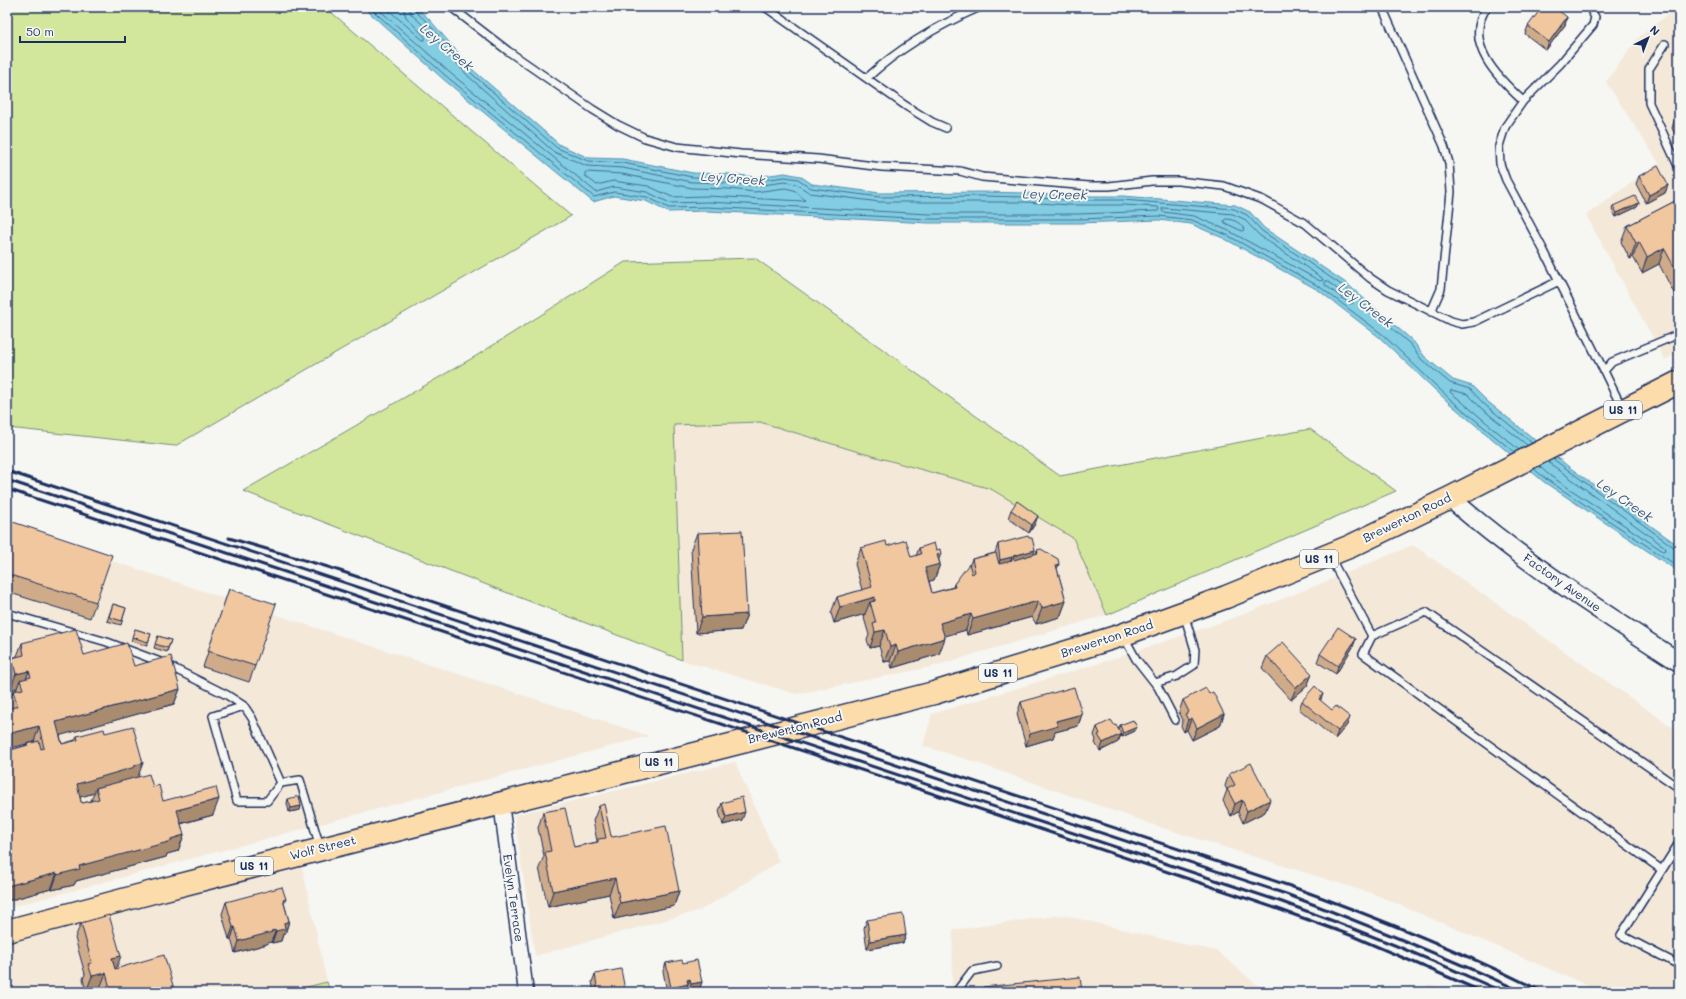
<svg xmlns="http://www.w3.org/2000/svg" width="1686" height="999" viewBox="0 0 1686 999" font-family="Mali,sans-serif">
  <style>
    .built { fill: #f4e8d9 }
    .green { fill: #d2e79b; stroke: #768b7c }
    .water { fill: #82cde2; stroke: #598ead }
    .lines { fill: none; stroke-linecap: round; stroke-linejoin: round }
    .shore { stroke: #446e93; stroke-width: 1 }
    .service-casing { stroke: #1b2f5e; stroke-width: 10 }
    .minor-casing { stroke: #1b2f5e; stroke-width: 17 }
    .tertiary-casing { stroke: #1b2f5e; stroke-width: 21 }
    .primary-casing { stroke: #1b2f5e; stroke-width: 25 }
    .service { stroke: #f6f6f2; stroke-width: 7 }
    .minor { stroke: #f6f6f2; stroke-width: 14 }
    .tertiary { stroke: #f6f6f2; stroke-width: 18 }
    .primary { stroke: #fddcac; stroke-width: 22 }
    .rail { stroke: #1b2f5e; stroke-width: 3 }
    .wall { fill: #cfab8a; stroke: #1b2f5e; fill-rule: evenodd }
    .shaded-wall { fill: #a98b70; stroke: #1b2f5e }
    .building { fill: #f1c7a0; stroke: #1b2f5e }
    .labels { text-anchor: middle; stroke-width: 4; stroke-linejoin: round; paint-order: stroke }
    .shield { fill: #f6f6f2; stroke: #5d6b8a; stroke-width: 1 }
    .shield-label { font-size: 11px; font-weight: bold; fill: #1b2f5e }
    .street-label { font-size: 12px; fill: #1b2f5e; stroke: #f6f6f2 }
    .water-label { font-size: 13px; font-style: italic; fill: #35567f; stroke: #f6f6f2 }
  </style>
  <rect width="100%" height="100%" fill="#f6f6f2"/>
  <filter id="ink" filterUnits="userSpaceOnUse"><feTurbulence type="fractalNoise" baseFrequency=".025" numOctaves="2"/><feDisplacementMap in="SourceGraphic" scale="8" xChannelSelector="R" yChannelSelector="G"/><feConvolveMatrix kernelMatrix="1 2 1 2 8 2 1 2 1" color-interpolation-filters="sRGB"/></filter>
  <g filter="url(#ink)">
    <path class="built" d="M1677 7H1679V352L1665 360 1586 215 1659 163 1606 82 1638 38Z
      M760 422 862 453 991 489 1073 538 1107 615 931 667 796 694 682 660 674 425Z
      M7 526 212 594 649 736 7 908Z
      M1413 545 1679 732V992H1599L1580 982 1374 894 1163 828 963 758 923 746 932 714 1110 660 1231 619 1320 584Z
      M735 762 779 862 701 910 535 956 514 815Z
      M302 867 327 982 286 992H7V944L169 900Z
      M1063 915 1183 944 1217 951 1259 987 1269 992H952L953 930Z
      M1429 984 1449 992H1425Z"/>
    <path class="green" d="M7 7H325L571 216 175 446 8 428 7 418Z
      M755 258 1060 476 1310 429 1396 491 1107 615 1073 538 991 489 862 453 760 422 674 425 682 660 243 491 476 356 625 262Z
      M327 982 330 992H286Z"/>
    <path class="water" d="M363 7H416L429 19 473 70 560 145 589 158 623 159 693 173 730 174 755 177 785 173 800 176 812 184 880 193 982 192 1026 193 1069 196H1123L1235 205 1250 212 1264 228 1346 283 1413 341 1425 357 1453 380 1472 386 1487 401 1569 467 1679 546V572L1544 482 1449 403 1379 337 1318 290 1225 239 1191 224 1159 220 1079 223H928L707 211 668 212 646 201 614 196 593 202 443 79Z"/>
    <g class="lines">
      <path class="shore" d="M369 7 446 76 594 197 614 192 647 197 669 208 707 207 928 219H1079L1159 216 1192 220 1227 235 1320 287 1382 334 1451 400 1514 452
        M376 7 449 72 596 192 614 187 647 192 670 203 708 202 929 214H1079L1158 211 1159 210 1158 207 1123 205H1069L1025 202H880L810 193 796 184 785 182 755 186 729 183 692 182 623 168 587 166 554 152 468 76 423 25 411 14 409 7
        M385 7 423 40H425V37L406 17 403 7
        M414 7 415 11 427 22 471 73 557 148 588 161 623 163 692 177 729 178 755 181 785 177 798 179 811 188 880 197 982 196 1026 197 1069 200H1123L1234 209 1247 215 1262 231 1343 286 1410 344 1422 360 1450 383 1470 389 1484 404 1532 443
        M587 172 622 174 692 188 729 189 755 192 785 188 794 190 805 200 803 201 707 196 672 197 648 186 613 181 597 185 585 176V173Z
        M1164 208 1233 214 1244 219 1259 235 1322 278 1323 280 1320 281 1229 231 1194 216 1163 212 1162 209Z
        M1226 219C1233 219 1242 223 1244 230L1242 231 1225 223 1224 221Z
        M1327 281 1353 301V303L1350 304 1325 285V282Z
        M1519 450 1455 396 1450 392 1451 390 1468 394 1481 408 1527 445
        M1553 459 1675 548 1679 549
        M1539 466 1549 475 1663 551 1666 550 1665 547 1548 462
        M1534 469 1546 479 1679 567"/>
      <defs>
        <path id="service" d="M451 7 508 51 592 109 618 125 645 138 677 147 741 154 818 159 882 167 960 171 982 177 1017 180 1089 186H1109L1152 181H1178L1224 186 1263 200 1306 224 1370 278 1388 290 1451 321 1462 324 1474 322 1559 281
          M765 7 906 106 932 122 946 128
          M1382 7 1444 146 1449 163 1451 192 1441 289 1431 312
          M1487 7C1462 43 1498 78 1523 101
          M1589 7 1595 17 1593 25 1560 64 1523 101 1505 127 1499 146 1500 164 1506 180 1544 251 1604 371
          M1665 44 1649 69V103L1679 168
          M867 78C900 47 939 25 980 7
          M1622 408 1604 371 1612 362 1679 334
          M1330 557 1372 636
          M7 613 107 642 163 663 227 695 244 706 252 718 281 783 300 780 320 847
          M1124 637 1136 659 1158 687 1175 720
          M1155 683 1177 676 1194 665 1195 650 1184 614
          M244 706 213 716 237 801H267L281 783
          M1679 788 1426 612 1372 636 1363 654 1662 870 1679 843
          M1662 870 1621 935 1679 965
          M956 992 972 971 997 966"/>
        <path id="minor" d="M501 803 526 992"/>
        <path id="tertiary" d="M1450 498C1521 560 1600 611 1679 662"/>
        <path id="primary" d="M7 931 153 892 934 693 1119 636 1226 597 1351 546 1450 498 1679 382"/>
      </defs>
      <use href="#service" class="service-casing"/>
      <use href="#minor" class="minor-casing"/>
      <use href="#tertiary" class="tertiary-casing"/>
      <use href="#primary" class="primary-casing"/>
      <use href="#service" class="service"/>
      <use href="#minor" class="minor"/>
      <use href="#tertiary" class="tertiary"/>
      <use href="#primary" class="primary"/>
      <path class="rail" d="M7 471 1286 894C1366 924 1445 957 1523 992
        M7 480 1282 902C1357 929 1431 959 1503 992
        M7 489 1022 823 1278 909 1350 935 1483 992
        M229 538 328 567 1290 886C1376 917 1461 951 1543 992"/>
    </g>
    <path class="wall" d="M1567 17 1565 25 1546 50 1525 34 1528 26Z
      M1679 26V34L1676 32Z
      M1679 111V143L1672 128 1677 112Z
      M1639 176 1668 185 1665 193 1646 203 1636 184Z
      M1679 199V298L1677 299 1659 264 1642 273 1633 257 1630 259 1621 242 1627 226Z
      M1639 203 1637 207 1616 217 1612 210 1613 206Z
      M1011 510 1035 524 1029 533 1008 518Z
      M7 520 96 602 90 618 7 592Z
      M697 533 747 614 741 630 696 633 691 549Z
      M998 544 1035 550 1033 555 1036 554 1037 550 1059 564 1057 569 1066 601 1060 617 1036 624 1032 617 967 635 966 630 944 636 945 638 939 654 892 668 890 661 884 662 879 646 870 648 867 640 869 635 864 618 865 614 834 623 831 613 837 597 862 590 855 564 861 548 911 557 916 556 919 548 939 560 940 564 934 580 929 581 932 593 953 587 954 584 969 566 972 559 995 553Z
      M229 589 255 666 249 682 203 667Z
      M113 604 126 608 121 625 107 621Z
      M135 629 151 634 147 646 131 641Z
      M158 636 171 640 167 652 154 648Z
      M22 643 84 655 134 666 180 689 174 704 60 735 62 744 75 740 77 736 105 733 138 777 153 787 163 801 213 815 181 824 184 835 178 851 167 854 166 857 76 881 74 885 52 890 51 889 7 901V751L27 745V744L34 743 8 709 7 706 13 691 16 690 17 688 10 690 7 677V671L12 658 17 656ZM94 793 91 801 83 803 81 802 80 797Z
      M1353 647 1336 674 1317 662 1320 654Z
      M1267 656 1312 674 1307 686 1291 700 1262 668Z
      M1209 694 1224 714 1220 726 1192 740 1187 730 1184 732 1181 726 1183 720 1179 712 1183 700Z
      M1302 701 1332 710 1350 717 1347 725 1335 739 1299 709Z
      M1021 702 1082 714 1078 726 1055 732 1053 738 1026 746 1017 714Z
      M1120 725 1135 731 1122 737 1121 735 1118 742 1100 751 1095 743 1096 740 1094 735 1097 727 1115 726 1118 729Z
      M1229 774 1265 812 1243 823 1238 812 1231 816 1223 801 1227 790 1225 786Z
      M288 799 301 806 300 810 289 812 287 803Z
      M722 803 742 820 723 825 719 811Z
      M599 806 611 836 679 891 674 906 614 919 609 894 548 907 539 868 544 856 538 828 543 812 574 847 597 842V841L593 821Z
      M286 899 284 903 289 921 285 934H283L281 941 272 943 271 942 268 943 267 944 235 953 231 939H229L222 914 226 902Z
      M867 920 906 935 903 943 867 949 864 928Z
      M81 923 116 968 174 989 172 992H101L100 988 86 992 83 979 85 974 75 938Z
      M666 963H683L702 982 699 990 688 992 687 988 685 992H667L663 971Z
      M595 974 625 990 624 992H594L592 982Z"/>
    <path class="shaded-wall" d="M1567 17 1565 25 1546 50 1549 42Z
      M1668 185 1665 193 1646 203 1649 195Z
      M1639 203 1637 207 1616 217 1617 213Z
      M1639 242 1633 257 1630 259 1636 243Z
      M1664 248 1659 264 1642 273 1647 257Z
      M1679 293V298L1677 299Z
      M1038 516 1035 524 1029 533 1032 525Z
      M1035 550 1029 566 1008 572 1013 556Z
      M941 554 937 564H940L934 580 919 584 925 568 937 555Z
      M1012 557 1006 573 994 576 1000 560Z
      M875 597 871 607 870 602 865 614 834 623 840 607Z
      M1038 601 1032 617 967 635 973 619Z
      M1066 601 1060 617 1036 624 1042 608Z
      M747 614 741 630 696 633 702 617Z
      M971 614 966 630 935 639 940 623Z
      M885 630 879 646 870 648 875 632Z
      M945 638 939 654 892 668 898 652Z
      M1356 639 1353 647 1336 674 1338 666Z
      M896 645 890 661 884 662 890 647Z
      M29 671 23 687 20 680 17 688 10 690 16 674Z
      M1312 674 1307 686 1291 700 1296 688Z
      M180 689 174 704 51 738 56 722Z
      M1323 694 1320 702 1319 699Z
      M1082 714 1078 726 1055 732 1053 738 1026 746 1030 734 1056 721Z
      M1224 714 1220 726 1192 740 1197 728Z
      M1350 717 1347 725 1335 739 1338 731Z
      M1192 718 1187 730 1184 732 1188 720Z
      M39 726 34 742 7 749V734Z
      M1137 727 1135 731 1122 737 1123 733Z
      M1121 734 1118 742 1100 751 1103 743Z
      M143 763 137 779 96 788 94 793 71 800 77 784Z
      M219 799 213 815 171 826 177 810Z
      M1242 800 1238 812 1231 816 1235 804Z
      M1270 800 1265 812 1243 823 1247 811Z
      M301 806 300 810 289 812 291 808Z
      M745 812 742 820 723 825 726 817Z
      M184 835 178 851 167 854 166 857 76 881 74 885 52 890 57 875 79 866Z
      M57 873 51 889 7 901V886Z
      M615 878 609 894 548 907 553 891Z
      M679 891 674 906 614 919 620 903Z
      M289 921 285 934H283L281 941 272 943 276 931 284 923Z
      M233 927H235L231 939H229Z
      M276 930 271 942 268 943 267 944 235 953 239 941Z
      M906 935 903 943 867 949 870 941Z
      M121 956 115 972 112 958Z
      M106 973 100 988 86 992 92 976Z
      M690 979 685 992H670L671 988 687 980Z
      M702 982 699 990 688 992 691 984Z
      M174 989 172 992H162Z
      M625 990 624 992H613Z"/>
    <path class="building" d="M1542 7H1554L1567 17 1549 42 1528 26Z
      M1658 166 1668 185 1649 195 1639 176Z
      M1635 196 1639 203 1617 213 1613 206Z
      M1679 199V276L1664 248 1647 257 1639 242 1636 243 1627 226Z
      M1017 501 1038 516 1032 525 1011 510Z
      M7 520 112 555 96 602 10 575 7 585Z
      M742 531 747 614 702 617 697 533Z
      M1028 536 1029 538H1032L1035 550 1013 556 1014 560 1038 553 1037 550 1041 549 1058 559 1059 564 1056 565 1066 601 1042 608 1038 601 973 619 971 614 940 623 945 638 898 652 896 645 890 647 885 630 875 632 873 624 876 623 870 602 875 601V597L840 607 837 597 872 587 861 548 886 541 887 546 906 540 911 557 921 554 919 548 934 543 936 550 940 549 941 554 937 555 940 564 925 568 932 593 955 587 954 584 969 564 972 574 975 572 972 559 996 553 999 564 1012 561V557L1000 560 998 544Z
      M229 589 276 604 255 666 208 651Z
      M113 604 126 608 122 621 109 617Z
      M1338 627 1356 639 1338 666 1320 654Z
      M76 629 84 655 127 643 134 666 171 656 180 689 56 722 62 744 78 740 77 736 104 729 105 733 133 726 143 763 135 765V767L77 784 81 802 83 803 99 799 96 788 149 774 153 787 159 785 163 801 216 787 219 799 177 810 184 835 171 839 172 841 79 866 80 869 57 875V873L7 886V751L28 745 27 744 39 741 41 749 44 748 39 726 7 734V709L18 706 13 691 23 689 20 680 31 677 29 671 16 674 12 658 24 655 22 643Z
      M135 629 151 634 148 642 132 637Z
      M158 636 171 640 168 648 155 644Z
      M1283 642 1312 674 1296 688 1267 656Z
      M1315 686 1323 694 1319 699 1332 710 1336 706 1350 717 1338 731 1302 701Z
      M1074 687 1082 714 1056 721 1058 726 1030 734 1021 702Z
      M1206 688 1209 694 1213 692 1224 714 1197 728 1192 718 1188 720 1185 714 1189 712 1183 700Z
      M1111 720 1115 726 1116 725 1121 734 1103 743 1098 735 1100 734 1097 727Z
      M1133 720 1137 727 1123 733 1120 725Z
      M1251 763 1270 800 1247 811 1242 800 1235 804 1227 789 1235 785 1229 774Z
      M299 796 301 806 291 808 288 799Z
      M742 797 745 812 726 817 722 803Z
      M604 804 611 836 613 837 666 826 679 891 620 903 615 878 553 891 545 852 551 851 543 812 565 808 574 847 598 842V839L606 838 599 806Z
      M282 887 286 899 283 900 289 921 284 923 285 929 276 931V930L271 931 272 932 239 941 235 927H233L226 902Z
      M903 914 906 935 870 941 867 920Z
      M109 915 121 956 112 958 115 969 164 955 174 989 162 992H111L106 973 92 976 88 964 92 963 81 923Z
      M682 960 683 963 697 960 702 982 691 984 690 979 687 980 688 984 671 988 666 963Z
      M621 969 625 990 613 992H598L595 974Z
      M1080 977 1082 992H984L983 987Z"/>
  </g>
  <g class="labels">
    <g class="shield">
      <rect x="1604" y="401" width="38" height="18" rx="3"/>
      <rect x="1300" y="550" width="38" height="18" rx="3"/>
      <rect x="979" y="664" width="38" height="18" rx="3"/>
      <rect x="640" y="753" width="38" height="18" rx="3"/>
      <rect x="235" y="857" width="38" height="18" rx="3"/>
    </g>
    <g class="shield-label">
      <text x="1623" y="414">US 11</text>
      <text x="1319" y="563">US 11</text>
      <text x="998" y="677">US 11</text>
      <text x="659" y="766">US 11</text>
      <text x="254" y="870">US 11</text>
    </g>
    <g class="street-label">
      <text transform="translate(1407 518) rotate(-26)" y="4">Brewerton Road</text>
      <text transform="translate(1562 583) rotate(35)" y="4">Factory Avenue</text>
      <text transform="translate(1107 639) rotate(-18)" y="4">Brewerton Road</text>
      <text transform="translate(795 728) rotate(-14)" y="4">Brewerton Road</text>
      <text transform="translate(323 848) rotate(-14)" y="4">Wolf Street</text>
      <text transform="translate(513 898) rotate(82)" y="4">Evelyn Terrace</text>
    </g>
    <g class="water-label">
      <text transform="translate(447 47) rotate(40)" y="5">Ley Creek</text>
      <text transform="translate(733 178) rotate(4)" y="5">Ley Creek</text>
      <text transform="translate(1055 194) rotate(1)" y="5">Ley Creek</text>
      <text transform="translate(1366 305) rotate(37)" y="5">Ley Creek</text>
      <text transform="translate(1625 500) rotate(35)" y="5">Ley Creek</text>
    </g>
  </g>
  <rect width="1686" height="999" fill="none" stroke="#f6f6f2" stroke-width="24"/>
  <rect x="12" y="12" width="1662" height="975" fill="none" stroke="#1b2f5e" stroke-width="1.5" filter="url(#ink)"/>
  <g transform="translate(1648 38) rotate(42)" stroke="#f6f6f2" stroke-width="3" paint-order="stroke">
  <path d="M0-3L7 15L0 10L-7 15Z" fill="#1b2f5e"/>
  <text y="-6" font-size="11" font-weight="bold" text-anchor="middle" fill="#1b2f5e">N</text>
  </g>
  <path d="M20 36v6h105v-6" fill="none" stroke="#1b2f5e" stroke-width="2"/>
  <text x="26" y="36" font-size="12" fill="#1b2f5e" stroke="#f6f6f2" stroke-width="3" paint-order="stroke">50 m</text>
</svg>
